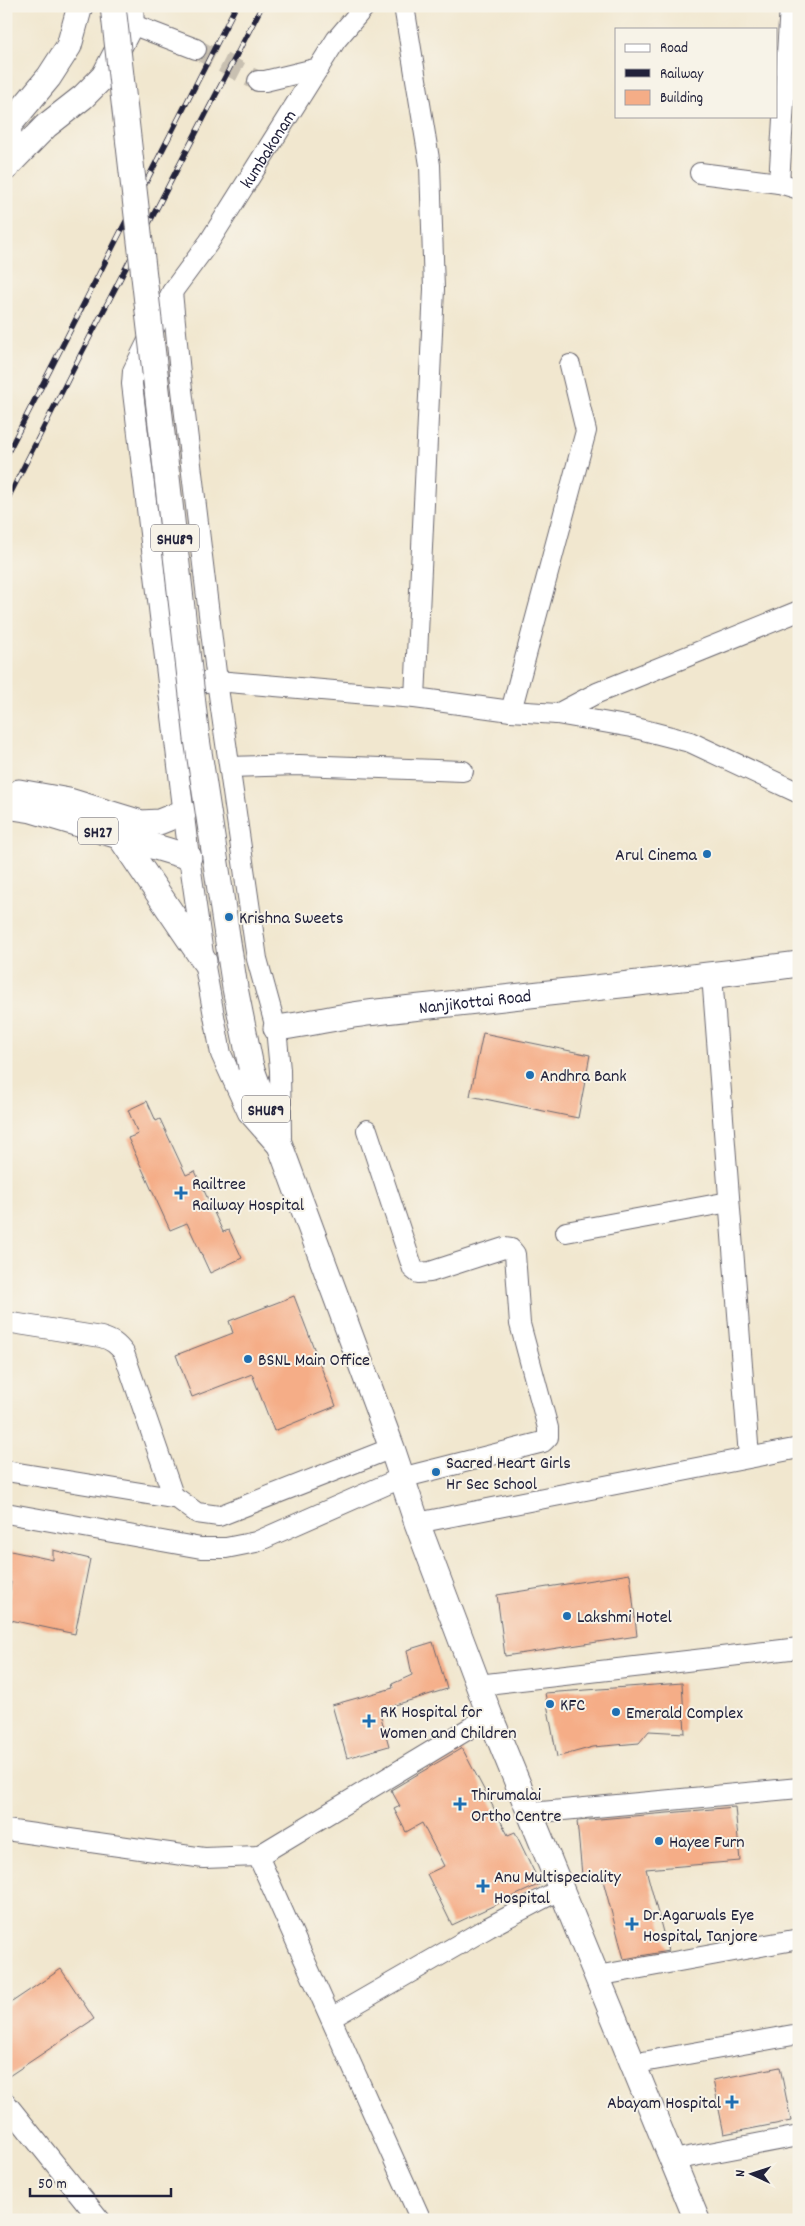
<svg xmlns="http://www.w3.org/2000/svg" width="805" height="2226" viewBox="0 0 805 2226" font-family="Dekko,sans-serif">
  <style>
    .building { fill: #f5ad87 }
    .lines { fill: none; stroke-linecap: round; stroke-linejoin: round }
    .minor-tunnel { stroke: #c8c0b1; stroke-width: 20; stroke-dasharray: 20 10; stroke-linecap: butt }
    .minor-casing { stroke: #6a676f; stroke-width: 22 }
    .major-casing { stroke: #6a676f; stroke-width: 27 }
    .minor { stroke: #fff; stroke-width: 20 }
    .major { stroke: #fff; stroke-width: 25 }
    .rail-casing { stroke: #22223b; stroke-width: 5.5 }
    .rail { stroke: #f7f3e8; stroke-width: 4; stroke-dasharray: 11; stroke-linecap: butt }
    .major-bridge-casing { stroke: #6a676f; stroke-width: 27; stroke-linecap: butt }
    .major-bridge { stroke: #fff; stroke-width: 25 }
    .poi-dot { fill: #1f6fb2; stroke: #f7f3e8; stroke-width: 2 }
    .labels { text-anchor: middle; stroke-width: 4; stroke-linejoin: round; paint-order: stroke }
    .shield { fill: #f7f3e8; stroke: #62616f; stroke-width: 1 }
    .shield-label { font-size: 16px; font-weight: bold; fill: #22223b }
    .street-label { font-size: 18px; fill: #22223b; stroke: #f7f3e8 }
    .poi-label { font-size: 18px; fill: #22223b; stroke: #f7f3e8; text-anchor: start }
  </style>
  <rect width="100%" height="100%" fill="#f7f3e8"/>
  <filter id="ink" filterUnits="userSpaceOnUse"><feTurbulence type="fractalNoise" baseFrequency=".02" numOctaves="2"/><feDisplacementMap in="SourceGraphic" scale="10" xChannelSelector="R" yChannelSelector="G"/><feConvolveMatrix kernelMatrix="1 2 1 2 8 2 1 2 1" color-interpolation-filters="sRGB"/></filter>
  <filter id="wash" filterUnits="userSpaceOnUse"><feTurbulence type="fractalNoise" baseFrequency=".0096" numOctaves="4" result="noise"/><feDisplacementMap in="SourceGraphic" scale="20" xChannelSelector="R" yChannelSelector="G"/><feGaussianBlur stdDeviation="1.12" result="paint"/><feColorMatrix in="noise" values="0 0 0 0 0 0 0 0 0 0 0 0 0 0 0 0 0 1.4 0 .05"/><feComposite in="paint" operator="in"/></filter>
  <g filter="url(#wash)">
    <rect width="100%" height="100%" fill="#f1e7cf"/>
    <g id="blocks">
      <path class="building" d="M483 1033 590 1055 578 1118 470 1096Z
        M147 1101 156 1121 160 1119 186 1175 195 1171 223 1232 229 1230 242 1258 210 1273 187 1223 170 1230 128 1138 138 1134 128 1110Z
        M294 1296 336 1406 274 1431 252 1374 192 1397 176 1355 233 1333 229 1321Z
        M6 1550 53 1560V1550L90 1559 75 1634 6 1619 11 1582 6 1581Z
        M630 1574 637 1636 505 1656 497 1595Z
        M433 1642 447 1689 379 1710 389 1746 347 1758 332 1705 393 1688 392 1684 412 1675 407 1650Z
        M682 1683 685 1733 649 1731 639 1743 593 1747 557 1757 545 1693Z
        M462 1748 508 1835 515 1832 540 1884 452 1925 427 1874 444 1866 422 1823 406 1832 394 1809 400 1806 391 1790Z
        M735 1807 740 1861 646 1869 668 1951 624 1959 601 1873 582 1875 577 1821Z
        M61 1969 94 2019 6 2078V2006Z
        M780 2067 791 2121 724 2134 713 2080Z"/>
    </g>
  </g>
  <g filter="url(#ink)">
    <use href="#blocks" fill-opacity="0" stroke="#6a676f" stroke-width="1"/>
    <g class="lines">
      <path class="minor-tunnel" d="M196 49 258 81"/>
      <defs>
        <g id="minor">
          <path d="M404 6 430 165 434 289 415 698"/>
          <path d="M131 24 196 49"/>
          <path d="M258 81H265L319 68"/>
          <path d="M700 173 779 183 799 189"/>
          <path d="M779 183 790 6"/>
          <path d="M172 292 180 373 217 681 257 959 276 1028 280 1070 281 1137"/>
          <path d="M205 682 217 681 415 698 511 711 557 714 632 727 690 742 799 793"/>
          <path d="M511 711 586 431 570 365"/>
          <path d="M557 714 597 693 799 611"/>
          <path d="M230 767 299 765 463 771"/>
          <path d="M712 975 749 1457"/>
          <path id="s1" d="M278 1147 248 1113 221 1054 204 961 189 857 132 384 133 371 172 292 209 242 336 40 365 6"/>
          <path d="M566 1232 729 1202"/>
          <path d="M6 1322 101 1337C112 1340 117 1344 124 1353L174 1498"/>
          <path d="M6 1471 178 1499 197 1513 219 1516 392 1448"/>
          <path d="M6 1513 201 1548H226L256 1542 401 1478 543 1442 548 1437V1428L520 1324 515 1254 511 1249 504 1248 430 1272 418 1273 413 1269 367 1130"/>
          <path d="M417 1523 799 1448"/>
          <path d="M478 1685 799 1648"/>
          <path d="M531 1813 799 1788"/>
          <path d="M6 1830 204 1858 258 1856 490 1716"/>
          <path d="M258 1856 421 2220"/>
          <path d="M597 1976 799 1939"/>
          <path d="M331 2018 489 1927 561 1889"/>
          <path d="M632 2064 793 2035"/>
          <path d="M6 2103 100 2220"/>
          <path d="M673 2160 799 2136"/>
        </g>
        <g id="major">
          <path d="M6 167 46 126 83 97 104 76 131 24V6"/>
          <path d="M7 167 9 125 49 77 69 46 80 6"/>
          <path d="M19 792 69 801 141 823 159 822 184 812"/>
          <path d="M6 806 32 810 189 857"/>
          <path d="M120 837 204 961"/>
          <path id="s2" d="M276 1028C310 1024 343 1015 377 1012 517 996 658 982 799 964"/>
          <path d="M251 1067 392 1448 417 1523 490 1716 697 2220"/>
        </g>
      </defs>
      <use href="#minor" class="minor-casing"/>
      <use href="#major" class="major-casing"/>
      <use href="#minor" class="minor"/>
      <use href="#major" class="major"/>
      <defs>
        <path id="rail" d="M6 456 236 6
          M6 502 81 354 262 6"/>
      </defs>
      <use href="#rail" class="rail-casing"/>
      <use href="#rail" class="rail"/>
      <defs>
        <path id="major-bridge" d="M113 6 197 739 235 988 251 1067"/>
      </defs>
      <use href="#major-bridge" class="major-bridge-casing"/>
      <use href="#major-bridge" class="major-bridge"/>
    </g>
  </g>
  <g class="poi-dot">
    <circle cx="707" cy="854" r="5"/>
    <circle cx="229" cy="917" r="5"/>
    <circle cx="530" cy="1075" r="5"/>
    <path d="M178.5 1185.5h5v5h5v5h-5v5h-5v-5h-5v-5h5z"/>
    <circle cx="248" cy="1359" r="5"/>
    <circle cx="436" cy="1472" r="5"/>
    <circle cx="567" cy="1616" r="5"/>
    <circle cx="550" cy="1704" r="5"/>
    <circle cx="616" cy="1712" r="5"/>
    <path d="M366.5 1713.5h5v5h5v5h-5v5h-5v-5h-5v-5h5z"/>
    <path d="M457.5 1796.5h5v5h5v5h-5v5h-5v-5h-5v-5h5z"/>
    <circle cx="659" cy="1841" r="5"/>
    <path d="M480.5 1878.5h5v5h5v5h-5v5h-5v-5h-5v-5h5z"/>
    <path d="M629.5 1916.5h5v5h5v5h-5v5h-5v-5h-5v-5h5z"/>
    <path d="M729.5 2094.5h5v5h5v5h-5v5h-5v-5h-5v-5h5z"/>
  </g>
  <g class="labels">
    <g class="shield">
      <rect x="151" y="524.5" width="48" height="27" rx="4"/>
      <rect x="78" y="817.5" width="40" height="27" rx="4"/>
      <rect x="242" y="1095.5" width="48" height="27" rx="4"/>
    </g>
    <g class="shield-label">
      <text x="175" y="544">SHU89</text>
      <text x="98" y="837">SH27</text>
      <text x="266" y="1115">SHU89</text>
    </g>
    <g class="street-label">
      <text dy="6" stroke="none"><textPath href="#s1" startOffset="1060">kumbakonam</textPath></text>
      <text dy="6" stroke="none"><textPath href="#s2" startOffset="201">NanjiKottai Road</textPath></text>
    </g>
    <g class="poi-label">
      <text x="697" y="860" text-anchor="end">Arul Cinema</text>
      <text x="239" y="923">Krishna Sweets</text>
      <text x="540" y="1081">Andhra Bank</text>
      <text x="192" y="1189">Railtree<tspan x="192" dy="21">Railway Hospital</tspan></text>
      <text x="258" y="1365">BSNL Main Office</text>
      <text x="446" y="1468">Sacred Heart Girls<tspan x="446" dy="21">Hr Sec School</tspan></text>
      <text x="577" y="1622">Lakshmi Hotel</text>
      <text x="560" y="1710">KFC</text>
      <text x="380" y="1717">RK Hospital for<tspan x="380" dy="21">Women and Children</tspan></text>
      <text x="626" y="1718">Emerald Complex</text>
      <text x="471" y="1800">Thirumalai<tspan x="471" dy="21">Ortho Centre</tspan></text>
      <text x="669" y="1847">Hayee Furn</text>
      <text x="494" y="1882">Anu Multispeciality<tspan x="494" dy="21">Hospital</tspan></text>
      <text x="643" y="1920">Dr.Agarwals Eye<tspan x="643" dy="21">Hospital, Tanjore</tspan></text>
      <text x="721" y="2108" text-anchor="end">Abayam Hospital</text>
    </g>
  </g>
  <rect width="805" height="2226" fill="none" stroke="#f7f3e8" stroke-width="25"/>
  <rect x="615" y="28" width="162" height="90" fill="#f7f3e8" stroke="#a29fa3"/>
  <rect x="625" y="44" width="25" height="8" fill="#ffffff" stroke="#a29fa3"/>
  <text x="660" y="52" font-size="15" fill="#22223b">Road</text>
  <rect x="625" y="69" width="25" height="8" fill="#22223b" stroke="#a29fa3"/>
  <text x="660" y="78" font-size="15" fill="#22223b">Railway</text>
  <rect x="625" y="90" width="25" height="15" fill="#f5ad87" stroke="#a29fa3"/>
  <text x="660" y="102" font-size="15" fill="#22223b">Building</text>
  <g transform="translate(752 2174) rotate(273)" stroke="#f7f3e8" stroke-width="4" paint-order="stroke">
  <path d="M0-4L9 19L0 12L-9 19Z" fill="#22223b"/>
  <text y="-8" font-size="14" font-weight="bold" text-anchor="middle" fill="#22223b">N</text>
  </g>
  <path d="M30 2188v8h141v-8" fill="none" stroke="#22223b" stroke-width="2.5"/>
  <text x="38" y="2188" font-size="15" fill="#22223b" stroke="#f7f3e8" stroke-width="4" paint-order="stroke">50 m</text>
</svg>
